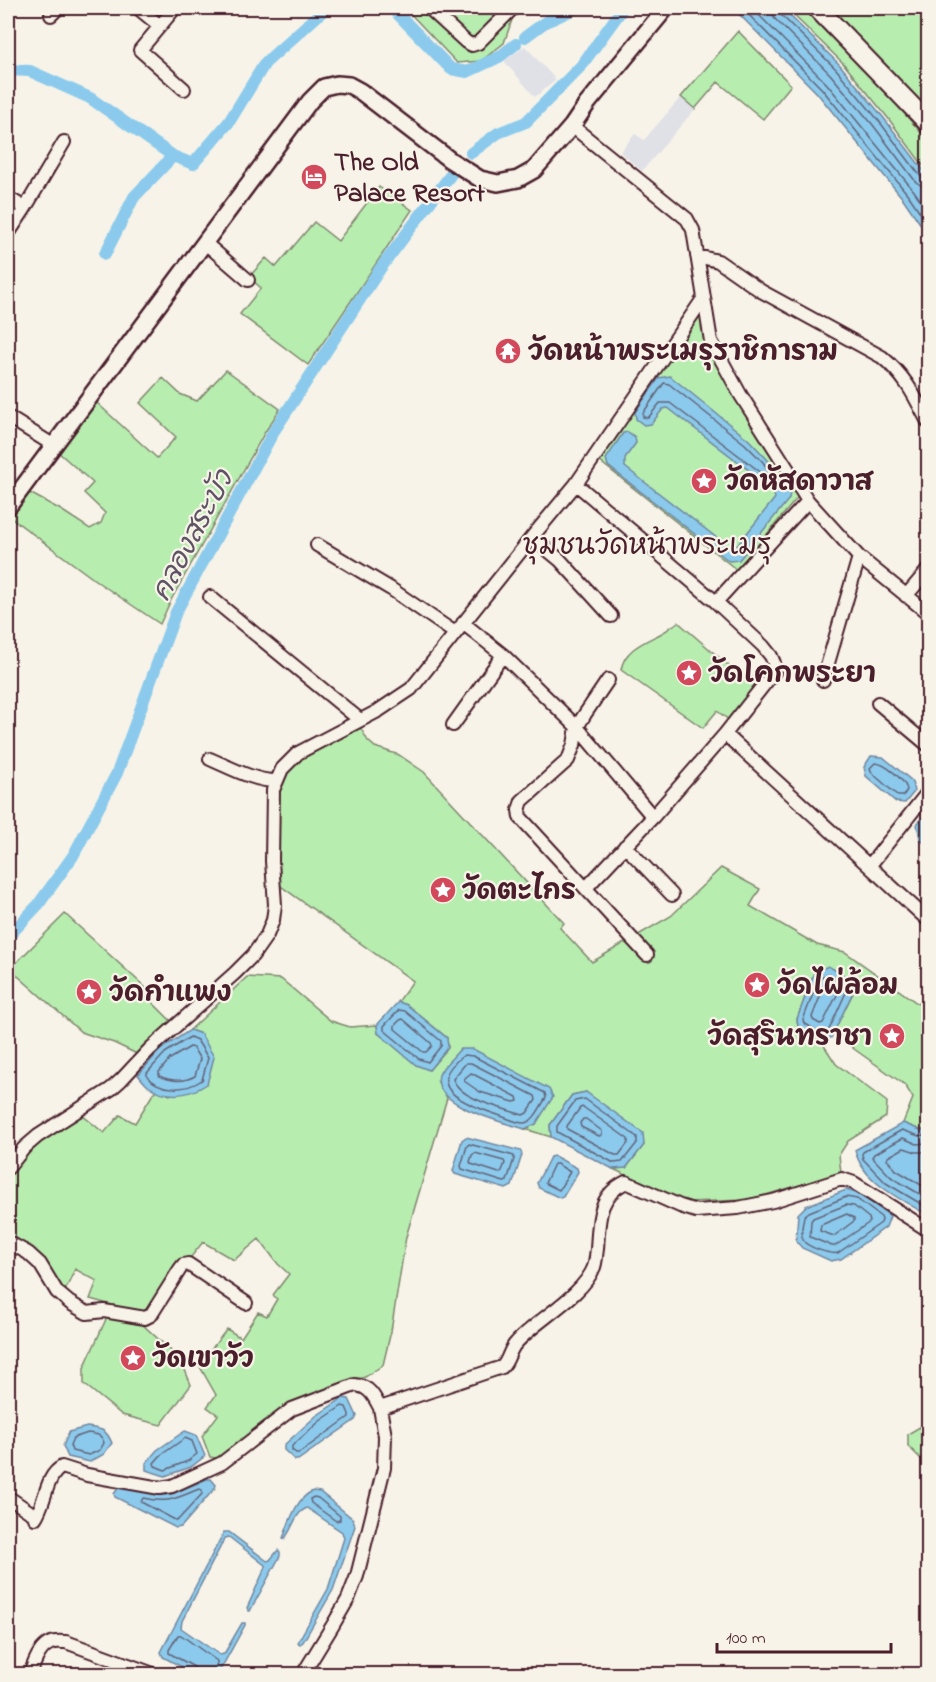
<svg xmlns="http://www.w3.org/2000/svg" width="936" height="1682" viewBox="0 0 936 1682" font-family="'Indie Flower','Playpen Sans Thai',sans-serif">
  <style>
    .built { fill: #e0e0e7 }
    .green { fill: #b7eeb0; stroke: #80866e; stroke-width: 1.5 }
    .water { fill: #8bcaec; stroke: #71869f; stroke-width: 1.5 }
    .lines { fill: none; stroke-linecap: round; stroke-linejoin: round }
    .shore { stroke: #646378; stroke-width: 1.5 }
    .canal { stroke: #8bcaec; stroke-width: 12 }
    .minor-casing { stroke: #4a1f2b; stroke-width: 16 }
    .tertiary-casing { stroke: #4a1f2b; stroke-width: 20 }
    .secondary-casing { stroke: #4a1f2b; stroke-width: 22 }
    .minor { stroke: #f7f3e8; stroke-width: 12 }
    .tertiary { stroke: #f7f3e8; stroke-width: 15 }
    .secondary { stroke: #f7f3e8; stroke-width: 18 }
    .labels { text-anchor: middle; stroke-width: 4.5; stroke-linejoin: round; paint-order: stroke }
    .poi-label { font-size: 27px; font-weight: bold; fill: #4a1f2b; stroke: #f7f3e8; text-anchor: start }
    .water-label { font-size: 28px; font-style: italic; fill: #5e5265; stroke: #f7f3e8 }
    .neighbourhood-label { font-size: 28px; fill: #4a1f2b; stroke: #f7f3e8 }
  </style>
  <rect width="100%" height="100%" fill="#f7f3e8"/>
  <filter id="ink" filterUnits="userSpaceOnUse"><feTurbulence type="fractalNoise" baseFrequency=".0167" numOctaves="2"/><feDisplacementMap in="SourceGraphic" scale="12" xChannelSelector="R" yChannelSelector="G"/><feConvolveMatrix kernelMatrix="1 2 1 2 8 2 1 2 1" color-interpolation-filters="sRGB"/></filter>
  <g filter="url(#ink)">
    <path class="built" d="M525 46 556 80 535 97 504 61Z
      M681 97 695 109 642 171 620 152 635 134 644 140Z"/>
    <path class="green" d="M405 8H517L515 11 504 43 481 61 457 63Z
      M786 8H802C846 51 889 94 928 141V172L888 118 843 63Z
      M825 8H928V115Z
      M738 31 791 85 763 119 718 82 695 109 681 97Z
      M379 187 412 210 308 365 240 314 261 288 249 277 266 258 276 267 314 222 338 241Z
      M699 310 705 339 711 355 745 414 798 497 737 570 598 460Z
      M226 370 280 409 265 432 171 600 160 624 99 583 10 517 28 492 61 510 90 529 101 523 105 513 84 493 93 483 58 452 96 402 157 458 176 437 140 403 163 378 180 394 197 401Z
      M678 622 743 678 747 673 759 682 729 720 717 711 703 728 621 670C624 649 645 642 662 633 668 630 672 626 678 622Z
      M360 727 368 741 375 747 399 755 424 772 564 923 560 928 592 962 671 916 721 868 760 889 750 906 817 945 845 952 928 1011V1130H920L903 1123 913 1098 905 1085 854 1049 834 1031 855 989 814 973 797 1019 798 1026 821 1041 836 1064 887 1102 886 1117 848 1141 839 1155 841 1173 748 1200 684 1202 613 1169 626 1168 644 1145 586 1092 572 1095 550 1125 551 1137 525 1129 536 1124 438 1082 447 1098 406 1237 391 1331 383 1365 365 1377 285 1407 226 1457 221 1459 210 1457 202 1436 218 1415 207 1407 216 1395 199 1365 227 1329 241 1338 258 1312 267 1316 277 1299 273 1295 289 1274 278 1264 259 1239 234 1260 203 1242 191 1257 177 1264 150 1308 142 1313 90 1299 97 1281 75 1269 66 1289 53 1281 44 1259 8 1236V1174L27 1151 82 1115 104 1133 120 1115 135 1123 156 1089 170 1095 201 1034 190 1030 247 977 281 979 331 1021 350 1027 377 1025 378 1033 429 1070 448 1048 447 1038 407 1005 398 1002 413 981 278 884 279 787 285 773 303 756Z
      M65 914 147 989 153 1003 172 1022 137 1054 114 1043 81 1032 10 969Z
      M107 1317 143 1325 181 1360 191 1385 161 1425 122 1415 84 1384V1368Z
      M928 1422V1466L908 1446V1434Z"/>
    <path class="water" d="M733 8H782L840 65 883 117 928 176V235L904 200 817 93Z
      M670 376 749 440 767 459 790 492 789 499 739 560 729 561 608 466 606 459 623 433 628 432 635 437 636 443 625 458V467L730 548 736 547 775 498 772 488 668 408 663 409 651 424 644 425 636 419 635 412 659 378Z
      M871 756 883 757 912 781 914 792 905 803 896 802 866 776 864 767Z
      M928 811V847L920 839 917 824Z
      M828 966 852 980 855 988 831 1038 821 1041 798 1026 797 1019 814 973Z
      M398 1002 407 1005 447 1038 448 1047 429 1070 416 1065 378 1033 377 1025Z
      M190 1030 201 1034 214 1057 207 1084C189 1096 167 1099 148 1086 144 1083 141 1078 138 1075L161 1049Z
      M460 1049H473L549 1089 553 1097 536 1124 525 1129C505 1123 430 1105 439 1075 442 1066 454 1057 460 1049Z
      M586 1092 643 1133 644 1145 626 1168 613 1169 551 1137 550 1125 572 1095Z
      M903 1123 920 1130H928V1215C902 1200 862 1182 855 1150Z
      M466 1137 521 1151 522 1155 512 1186 506 1189 455 1174 453 1171 462 1140Z
      M554 1156 577 1168 578 1172 563 1197 560 1198 539 1188 537 1183 550 1157Z
      M846 1190 860 1194 890 1216 886 1227 841 1259 831 1261 802 1248 796 1241 798 1214 806 1206Z
      M343 1398 349 1399 357 1416 355 1420 298 1460H295L284 1450V1445L316 1416Z
      M87 1427C102 1429 106 1429 112 1443L104 1454 90 1462 68 1457 63 1446 69 1432Z
      M185 1431 196 1435 205 1456 191 1467 165 1476 146 1470V1463L157 1450Z
      M207 1479H211L216 1485 215 1488 181 1527 176 1528 115 1497 114 1494 119 1487 123 1486 158 1495 172 1494Z
      M313 1491 320 1492 353 1519 355 1526 333 1590 303 1642 300 1644 298 1643 299 1640 328 1589 344 1538 342 1532 307 1508C294 1513 293 1530 284 1539L283 1538C290 1521 296 1498 313 1491Z
      M224 1532H229L267 1561 270 1560 278 1550 280 1552V1556L250 1611H249L247 1608 266 1566 229 1537 225 1538 182 1621 181 1628 220 1655 224 1654 242 1623H245V1625L218 1674H195L163 1657 161 1652Z"/>
    <g class="lines">
      <path class="shore" d="M742 8 822 89 909 196 928 224
        M752 8 827 84 914 191 928 211
        M771 8 774 18 830 74 873 125 916 182 922 186 928 187
        M778 8 780 14 836 69 879 121 921 177 928 179
        M664 383 669 384 745 444 763 462 768 470 767 473 763 474 670 403H660L648 418 643 417V413Z
        M875 763C885 763 906 781 907 790L903 796H898L872 773 870 768Z
        M828 974 846 984 848 988 828 1032 822 1034 804 1023 803 1020 819 978Z
        M828 982 838 988 839 991 823 1023 820 1024 813 1020 812 1017 825 984Z
        M399 1010 405 1011 441 1041V1046L428 1062 419 1059 384 1030V1026Z
        M403 1019 431 1043 432 1046 426 1052H423L395 1029V1025L400 1020Z
        M190 1037 197 1040 208 1058 202 1080C186 1091 160 1092 147 1076V1073L165 1053Z
        M190 1047 193 1048 200 1059 195 1076C183 1083 171 1081 159 1076V1072L170 1059Z
        M464 1055 473 1056 545 1093 546 1098C541 1105 535 1121 525 1123 518 1124 505 1117 498 1115 468 1105 419 1088 464 1055Z
        M466 1063H471L535 1096 536 1100 527 1113 523 1115C503 1108 460 1100 453 1079Z
        M471 1073 517 1097 518 1101 514 1102 480 1092 464 1081 465 1078Z
        M585 1099 637 1137V1143L622 1162 614 1163 557 1132V1126L575 1101Z
        M583 1107 628 1139V1143L619 1155H615L567 1129V1126L580 1108Z
        M583 1119H586L602 1131V1135L599 1136 581 1127 580 1123Z
        M928 1135 919 1136 902 1130 863 1152 862 1154 863 1159 886 1183 928 1208
        M928 1143 917 1144 903 1138 874 1154 872 1157 891 1177 928 1199
        M469 1144 514 1156V1159L507 1181 504 1182 462 1169 461 1166 467 1146Z
        M928 1152H916L904 1148 888 1157 887 1159 896 1170 928 1189
        M475 1153 504 1161 505 1163 502 1171 499 1173 471 1164 470 1162 472 1155Z
        M554 1164H557L570 1172 559 1190 545 1183Z
        M846 1197 857 1199 881 1217 882 1220 881 1223 838 1253C831 1255 806 1247 803 1240 800 1234 803 1222 804 1216L809 1212Z
        M846 1205 854 1206 869 1218 870 1222 835 1246H832L810 1237 811 1221 813 1218Z
        M847 1214 854 1218V1221L834 1236 820 1231 821 1225Z
        M342 1406 346 1407 349 1414V1417L299 1453H296L292 1450V1446L320 1421Z
        M88 1433C96 1434 102 1434 104 1443L100 1450 89 1455 72 1451 70 1445 73 1438Z
        M185 1438 192 1441 197 1454 188 1461 165 1470 155 1466 154 1463 161 1455Z
        M199 1489 202 1490V1494L177 1521 141 1502 143 1498C168 1504 177 1498 199 1489Z
        M314 1497 318 1498 340 1516V1520L336 1521 311 1503 310 1499Z
        M196 1674 194 1667 169 1653V1650L178 1635H181L217 1661V1663L213 1674"/>
      <path class="canal" d="M392 8 451 69 467 72 499 57 516 44
        M525 37 544 23 576 8
        M8 70 30 71 90 98 173 156
        M471 153 498 133 526 122 581 66 623 8
        M105 254 134 197 173 156 193 164 229 122 265 63 326 8
        M8 937 38 905 73 856 117 773 176 612 274 431 380 269 452 173"/>
      <defs>
        <path id="minor" d="M138 8 160 26
          M175 8 140 50 184 89
          M429 8 466 42 472 45 478 43 513 8
          M51 15 58 8
          M572 126 687 219 693 230 711 341 740 394 808 501 859 557 928 613
          M8 198 25 208
          M8 234 25 208 64 142
          M204 242 248 280
          M697 256 718 261 761 291 882 357C906 377 914 395 928 422
          M8 417 53 445
          M576 484 716 602 763 646 771 656 774 663V672L725 734 653 817 586 888
          M532 537 560 560 611 616
          M317 545 391 589 455 633
          M906 596 928 570
          M210 597 360 720
          M716 602 808 501
          M463 623 503 655 577 727 653 817
          M608 680 585 714 577 727 574 745 568 760 522 801 519 810 520 817 647 955
          M823 680 859 557
          M878 703 928 745
          M453 725 503 655
          M725 734 928 920
          M210 759C229 767 256 782 277 781
          M625 846 672 895
          M870 865 928 792
          M8 1168 24 1148 38 1136 111 1089 121 1080 150 1049 235 973 253 955 267 935 273 920 275 905 272 861 273 790 282 769 298 753 378 711 411 689 532 537 576 484 703 299
          M8 1242 28 1253 40 1264 57 1292 70 1303 87 1313 104 1311 145 1318 151 1315 180 1269 183 1265 188 1264 246 1303
          M8 1497 30 1512
          M35 1518C46 1503 45 1476 62 1467L87 1475 160 1488 172 1486 222 1463 292 1409 355 1385C369 1386 374 1396 380 1408
          M30 1674C34 1664 39 1647 51 1643 55 1641 62 1642 66 1642L153 1674
          M303 1674 333 1625 348 1599 357 1576 384 1468 385 1436 380 1408 502 1367C509 1360 509 1350 516 1343 536 1320 583 1296 594 1267 596 1261 596 1255 597 1249 599 1221 597 1196 626 1182L680 1206 696 1211 738 1208 773 1201 842 1179 854 1183 928 1230"/>
        <path id="tertiary" d="M8 507 310 101 324 87 337 84 349 85 360 91 450 160 480 179 498 183 518 179 534 170 572 126 587 104 666 8"/>
        <path id="secondary" d="M817 8 928 123"/>
      </defs>
      <use href="#minor" class="minor-casing"/>
      <use href="#tertiary" class="tertiary-casing"/>
      <use href="#secondary" class="secondary-casing"/>
      <use href="#minor" class="minor"/>
      <use href="#tertiary" class="tertiary"/>
      <use href="#secondary" class="secondary"/>
    </g>
  </g>
  <defs>
    <symbol id="hotel-disc" viewBox="-11 -11 22 22"><circle r="9.5" fill="#d1495b" stroke="#f7f3e8"/><path d="M-6-4.5h1.5V1H6V5H4.5V3h-9V5H-6ZM-4 0a1.8 1.8 0 1 1 3.6 0ZM.5 0V-2.5h3Q6-2.5 6 0Z" fill="#fff"/></symbol>
    <symbol id="temple-disc" viewBox="-11 -11 22 22"><circle r="9.5" fill="#d1495b" stroke="#f7f3e8"/><path d="M0-6L5-2H3V0L6.5 2.5H4V6H1.5V3h-3V6H-4V2.5H-6.5L-3 0V-2H-5Z" fill="#fff"/></symbol>
    <symbol id="sight-disc" viewBox="-11 -11 22 22"><circle r="9.5" fill="#d1495b" stroke="#f7f3e8"/><path d="M0-6L1.8-2.2L6-1.7L2.9 1.2L3.7 5.4L0 3.3L-3.7 5.4L-2.9 1.2L-6-1.7L-1.8-2.2Z" fill="#fff"/></symbol>
  </defs>
  <g fill-rule="evenodd">
    <use href="#hotel-disc" x="299" y="162" width="30" height="30"/>
    <use href="#temple-disc" x="493" y="336" width="30" height="30"/>
    <use href="#sight-disc" x="689" y="466" width="30" height="30"/>
    <use href="#sight-disc" x="674" y="658" width="30" height="30"/>
    <use href="#sight-disc" x="428" y="875" width="30" height="30"/>
    <use href="#sight-disc" x="742" y="970" width="30" height="30"/>
    <use href="#sight-disc" x="74" y="977" width="30" height="30"/>
    <use href="#sight-disc" x="877" y="1021" width="30" height="30"/>
    <use href="#sight-disc" x="118" y="1343" width="30" height="30"/>
  </g>
  <g class="labels">
    <g class="poi-label">
      <text x="334" y="170">The Old<tspan x="334" dy="31">Palace Resort</tspan></text>
      <text x="528" y="360">วัดหน้าพระเมรุราชิการาม</text>
      <text x="724" y="490">วัดหัสดาวาส</text>
      <text x="708" y="682">วัดโคกพระยา</text>
      <text x="462" y="899">วัดตะไกร</text>
      <text x="777" y="994">วัดไผ่ล้อม</text>
      <text x="109" y="1001">วัดกำแพง</text>
      <text x="872" y="1045" text-anchor="end">วัดสุรินทราชา</text>
      <text x="152" y="1367">วัดเขาวัว</text>
    </g>
    <g class="water-label">
      <text transform="translate(191 535) rotate(-62)" y="10">คลองสระบัว</text>
    </g>
    <g class="neighbourhood-label">
      <text x="647" y="554">ชุมชนวัดหน้าพระเมรุ</text>
    </g>
  </g>
  <rect width="936" height="1682" fill="none" stroke="#f7f3e8" stroke-width="30"/>
  <rect x="15" y="15" width="906" height="1652" fill="none" stroke="#4a1f2b" stroke-width="2" filter="url(#ink)"/>
  <path d="M717 1643v9h174v-9" fill="none" stroke="#4a1f2b" stroke-width="3"/>
  <text x="726" y="1643" font-size="18" fill="#4a1f2b" stroke="#f7f3e8" stroke-width="4.5" paint-order="stroke">100 m</text>
</svg>
